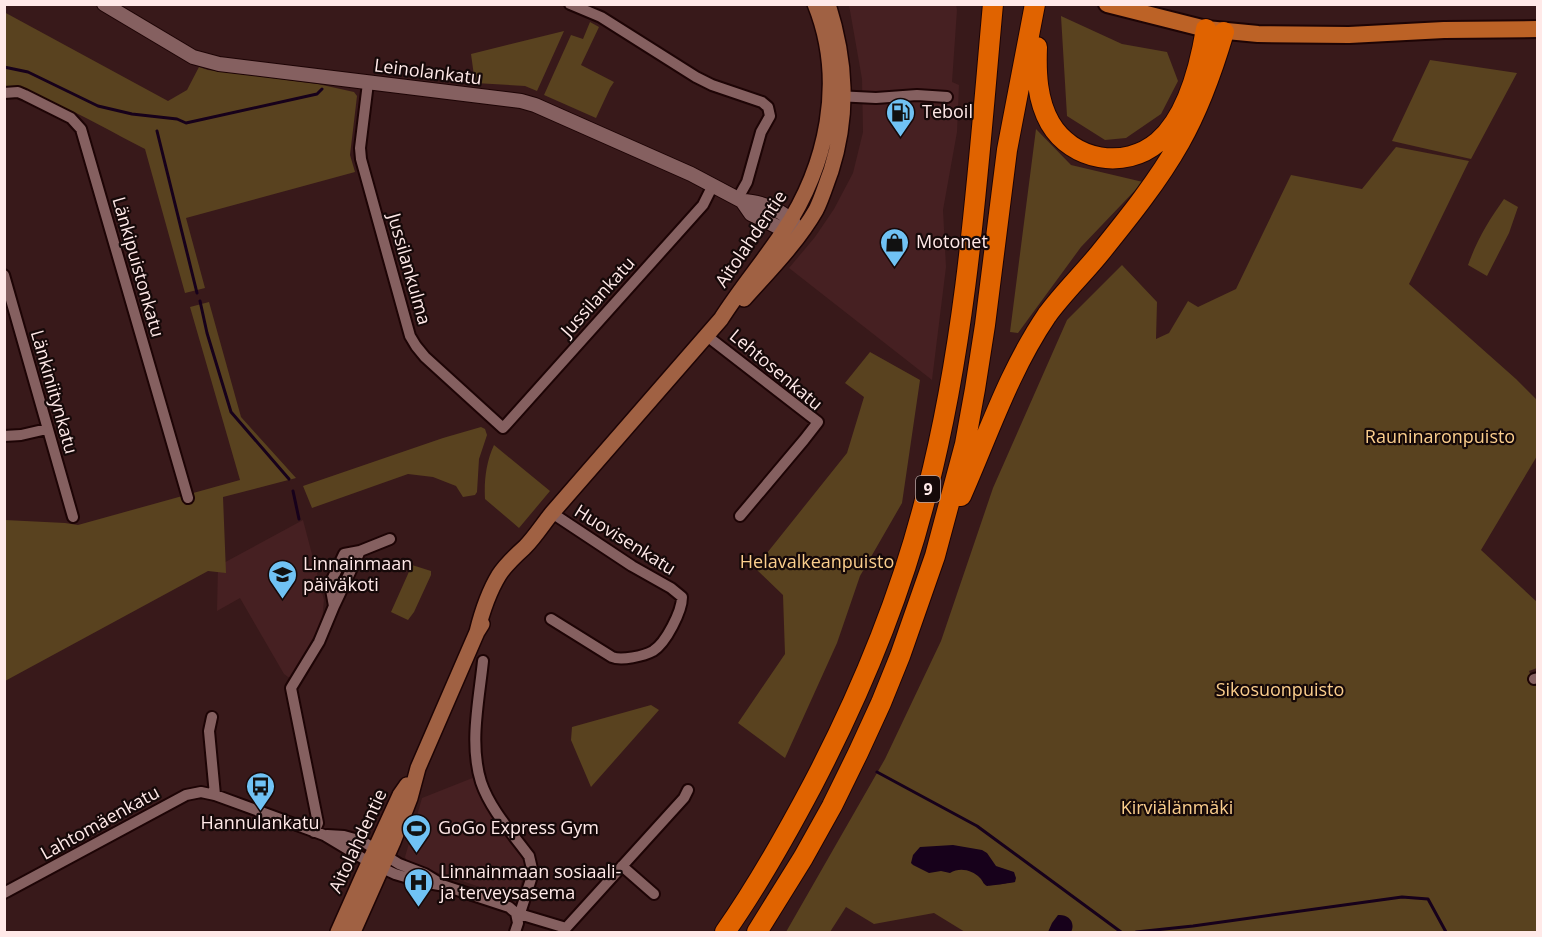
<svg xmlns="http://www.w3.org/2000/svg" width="1542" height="937" viewBox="0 0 1542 937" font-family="'Open Sans',sans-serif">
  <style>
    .built { fill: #462022 }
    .green { fill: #59421f }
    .water { fill: #17011b }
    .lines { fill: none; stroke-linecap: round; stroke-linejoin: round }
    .stream { stroke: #17011b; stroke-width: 3 }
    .minor-casing { stroke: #1d0405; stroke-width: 14 }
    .tertiary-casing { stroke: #1d0405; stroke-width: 16 }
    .secondary-casing { stroke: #1d0405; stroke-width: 18 }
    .primary-casing { stroke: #1d0405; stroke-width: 20 }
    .motorway-casing { stroke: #1d0405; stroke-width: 22 }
    .minor { stroke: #856060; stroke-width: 10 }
    .tertiary { stroke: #856060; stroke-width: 14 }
    .secondary { stroke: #a06143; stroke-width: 15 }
    .primary { stroke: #bc6226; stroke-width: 16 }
    .motorway { stroke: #e06300; stroke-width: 20 }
    .labels { text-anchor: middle; stroke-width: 4.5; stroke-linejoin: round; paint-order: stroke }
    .shield { fill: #160909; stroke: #b9a6a5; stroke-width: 1.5 }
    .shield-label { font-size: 16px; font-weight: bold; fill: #ffe9e8 }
    .street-label { font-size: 18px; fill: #ffe9e8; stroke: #160909 }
    .poi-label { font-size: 18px; fill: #ffe9e8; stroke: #160909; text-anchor: start }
    .park-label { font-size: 18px; fill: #fbce8d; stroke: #160909 }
  </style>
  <rect width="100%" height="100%" fill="#38191a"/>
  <path class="built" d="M849 5H956L957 10 952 82 959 85 957 132 943 210 946 267 932 380 789 268 815 237 834 209 853 173 863 132 862 79Z
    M303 520 324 600 322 621 291 679 284 674 240 598 217 611 218 566Z
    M475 777 479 791 524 860 526 869 517 895 512 898 412 864 407 861 405 857 422 798Z"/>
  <path class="green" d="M4 12 168 101 187 90 199 67 208 70 318 84 354 92 357 96 350 155 355 172 186 218 205 288 185 293 145 149C114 133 84 116 53 102 37 95 22 86 5 86Z
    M1061 16 1122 44 1167 52 1178 81 1161 114 1126 138 1105 140 1067 116Z
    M590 22 599 27 581 65 614 82 610 88 596 118 544 95 571 35 583 39Z
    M564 31 537 91 525 86 475 83 471 54Z
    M1430 60 1517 73 1471 159 1392 141Z
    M1036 129 1071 165 1143 182 1081 247 1018 333 1010 332Z
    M1396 147 1469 161 1409 284 1516 379 1537 400V456L1481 550 1537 602V668L1529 671 1535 686H1538L1537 932H965L934 913 874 924 846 907 830 932H786L885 759 941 641 993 488 1067 320 1122 265 1157 302 1156 339 1169 333 1188 301 1198 307 1236 289 1291 175 1362 189Z
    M1504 199 1518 207 1509 233 1487 276 1468 265C1477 240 1489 220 1504 199Z
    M209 302 241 417 296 478 223 497 226 573 208 571 5 681V520L65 523 78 525 240 480 190 307Z
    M870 352 920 380 902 503 860 576 837 643 785 758 738 723 785 654 783 595 755 568 847 453 864 397 845 383Z
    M481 427 485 429 487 435 479 459 477 492 475 495 463 497 456 486 433 477 408 474 312 508 303 486 443 438Z
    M494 445 550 491 519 528 485 499C484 481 486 462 494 445Z
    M412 565 431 571V575L414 612 408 620 391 612Z
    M651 705 659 710 591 787 571 740 572 727Z"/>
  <path class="water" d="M953 845 982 850 987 853 996 866 1014 872 1016 878 1015 882C1012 883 988 886 987 886 983 884 983 881 980 878 972 870 960 867 950 873L941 871 929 873 913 865 911 863 913 855 920 847Z
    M1058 915C1068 914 1076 922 1071 932H1048L1052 923Z"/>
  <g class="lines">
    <path class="stream" d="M4 67 28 72 98 106 132 114 177 119 186 123 317 94 322 89
      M157 131 197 293
      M200 301 207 333 231 412 289 479
      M293 491 299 519
      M877 772 977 826 1121 932
      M1136 932 1193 926 1402 897 1428 899 1446 932"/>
    <defs>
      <path id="minor" d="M570 4 601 17 696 77 712 85 762 102 768 107 770 116 761 132 747 182 738 198
        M368 83 360 148 361 159 410 336 416 346 425 357 503 428 703 205 713 185
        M4 93 18 92 25 95 71 118 81 129 188 498
        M836 96 876 98 917 95 947 97
        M4 275 73 517
        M707 336 818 422 804 440 740 516
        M4 436 21 435 47 429
        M334 606 360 551
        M551 619 612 657C621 661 644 656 653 651 666 643 682 611 682 597L671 588 632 566 552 513
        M483 661C479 700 469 744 481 782 490 809 512 833 529 856L533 873 521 910 516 913
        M1534 679 1538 678
        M212 717 209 731 215 795
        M314 832 318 823 291 688 319 642 334 606 330 584 344 554 360 551 390 539
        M327 835 344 836 362 841 399 864 425 874 438 882
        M622 866 654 894
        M4 893 186 795 201 792 215 795 324 835 369 862 395 874 422 882 445 886 509 907 516 913 566 928 684 798 688 790
        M515 932 518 923 516 913"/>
      <path id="tertiary" d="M104 4 193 57 219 64 521 101 535 105 691 174 742 201 751 214 784 230 793 231
        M742 201C759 201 786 211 796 226"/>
      <path id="secondary" d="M744 299C769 271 797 243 816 210 822 198 826 184 831 171 849 114 846 61 828 4
        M477 632C482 612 488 593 499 575 506 564 515 556 525 547 535 537 543 524 552 513L721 319C740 289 763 262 783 232 827 166 846 81 815 4
        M338 932 362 878 400 795 407 785
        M353 932 393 842 410 798 418 768 477 632 482 624"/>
      <path id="primary" d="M1107 4 1206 29 1258 34 1349 35 1444 30 1538 29"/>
      <path id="motorway" d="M1037 47C1036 73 1037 100 1050 123 1072 161 1125 170 1158 142 1187 117 1200 65 1206 29
        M961 496C988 435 1009 371 1047 315 1063 293 1083 274 1100 253 1129 217 1158 181 1180 142 1200 107 1213 69 1224 32
        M725 932C758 885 786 835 813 784 861 692 902 593 927 492 968 333 978 167 993 4
        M757 932 803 858 832 806 858 753 881 703 900 656 935 556 965 444 975 389 985 325 1007 150 1035 4"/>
    </defs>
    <use href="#minor" class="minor-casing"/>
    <use href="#tertiary" class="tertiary-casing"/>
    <use href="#secondary" class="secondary-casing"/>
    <use href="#primary" class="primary-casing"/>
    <use href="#motorway" class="motorway-casing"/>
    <use href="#minor" class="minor"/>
    <use href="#tertiary" class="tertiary"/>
    <use href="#secondary" class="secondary"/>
    <use href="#primary" class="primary"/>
    <use href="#motorway" class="motorway"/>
  </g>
  <defs>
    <symbol id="fuel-pin" viewBox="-11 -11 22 30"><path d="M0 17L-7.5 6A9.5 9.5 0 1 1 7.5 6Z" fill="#70c2f4" stroke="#160909"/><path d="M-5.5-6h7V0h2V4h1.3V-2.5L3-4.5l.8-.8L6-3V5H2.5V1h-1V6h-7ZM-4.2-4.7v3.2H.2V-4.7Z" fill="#111"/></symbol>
    <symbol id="shop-pin" viewBox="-11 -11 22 30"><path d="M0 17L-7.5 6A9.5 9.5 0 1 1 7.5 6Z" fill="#70c2f4" stroke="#160909"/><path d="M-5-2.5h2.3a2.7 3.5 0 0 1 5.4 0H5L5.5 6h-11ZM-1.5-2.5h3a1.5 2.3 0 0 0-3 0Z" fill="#111"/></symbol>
    <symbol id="school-pin" viewBox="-11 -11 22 30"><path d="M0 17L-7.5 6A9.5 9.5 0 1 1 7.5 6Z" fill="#70c2f4" stroke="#160909"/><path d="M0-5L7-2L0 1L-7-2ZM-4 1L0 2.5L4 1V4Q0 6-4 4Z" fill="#111"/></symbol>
    <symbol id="bus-pin" viewBox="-11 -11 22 30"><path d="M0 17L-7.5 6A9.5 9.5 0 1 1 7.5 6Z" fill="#70c2f4" stroke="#160909"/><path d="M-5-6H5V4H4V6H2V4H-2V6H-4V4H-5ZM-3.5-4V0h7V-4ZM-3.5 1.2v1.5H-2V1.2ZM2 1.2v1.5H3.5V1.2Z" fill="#111"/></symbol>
    <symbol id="stadium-pin" viewBox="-11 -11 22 30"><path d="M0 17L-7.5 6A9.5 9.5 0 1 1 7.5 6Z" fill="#70c2f4" stroke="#160909"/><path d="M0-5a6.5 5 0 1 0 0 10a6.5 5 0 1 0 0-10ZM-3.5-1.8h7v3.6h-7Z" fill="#111"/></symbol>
    <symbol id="hospital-pin" viewBox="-11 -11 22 30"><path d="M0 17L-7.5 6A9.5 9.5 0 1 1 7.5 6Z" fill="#70c2f4" stroke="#160909"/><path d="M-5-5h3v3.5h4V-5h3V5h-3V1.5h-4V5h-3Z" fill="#111"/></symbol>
  </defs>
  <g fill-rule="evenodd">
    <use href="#fuel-pin" x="884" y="96" width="33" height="45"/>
    <use href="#shop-pin" x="878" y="226" width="33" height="45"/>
    <use href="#school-pin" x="266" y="558" width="33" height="45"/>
    <use href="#bus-pin" x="244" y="770" width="33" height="45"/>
    <use href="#stadium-pin" x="400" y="812" width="33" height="45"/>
    <use href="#hospital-pin" x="402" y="866" width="33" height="45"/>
  </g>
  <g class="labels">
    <rect class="shield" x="916" y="476" width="24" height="26" rx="4.5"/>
    <g class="shield-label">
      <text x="928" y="495">9</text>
    </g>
    <g class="street-label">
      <text transform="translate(428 72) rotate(7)" y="6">Leinolankatu</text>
      <text transform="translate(751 239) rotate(-56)" y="6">Aitolahdentie</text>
      <text transform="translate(138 267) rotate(74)" y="6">Länkipuistonkatu</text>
      <text transform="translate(409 269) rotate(74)" y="6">Jussilankulma</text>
      <text transform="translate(598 297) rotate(-48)" y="6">Jussilankatu</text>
      <text transform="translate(776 370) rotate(40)" y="6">Lehtosenkatu</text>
      <text transform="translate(54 392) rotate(74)" y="6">Länkiniitynkatu</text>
      <text transform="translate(625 540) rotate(32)" y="6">Huovisenkatu</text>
      <text transform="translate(100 823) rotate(-29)" y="6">Lahtomäenkatu</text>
      <text transform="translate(358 841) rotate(-65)" y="6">Aitolahdentie</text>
    </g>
    <g class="poi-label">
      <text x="922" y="118">Teboil</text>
      <text x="916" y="248">Motonet</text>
      <text x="303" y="570">Linnainmaan<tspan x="303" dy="21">päiväkoti</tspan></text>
      <text x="260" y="829" text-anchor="middle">Hannulankatu</text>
      <text x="438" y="834">GoGo Express Gym</text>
      <text x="440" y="878">Linnainmaan sosiaali-<tspan x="440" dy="21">ja terveysasema</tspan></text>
    </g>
    <g class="park-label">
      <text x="1440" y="443">Rauninaronpuisto</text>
      <text x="817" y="568">Helavalkeanpuisto</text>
      <text x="1280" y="696">Sikosuonpuisto</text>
      <text x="1177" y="814">Kirviälänmäki</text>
    </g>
  </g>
  <rect width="1542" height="937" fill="none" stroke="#ffe9e8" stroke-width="12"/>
</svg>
